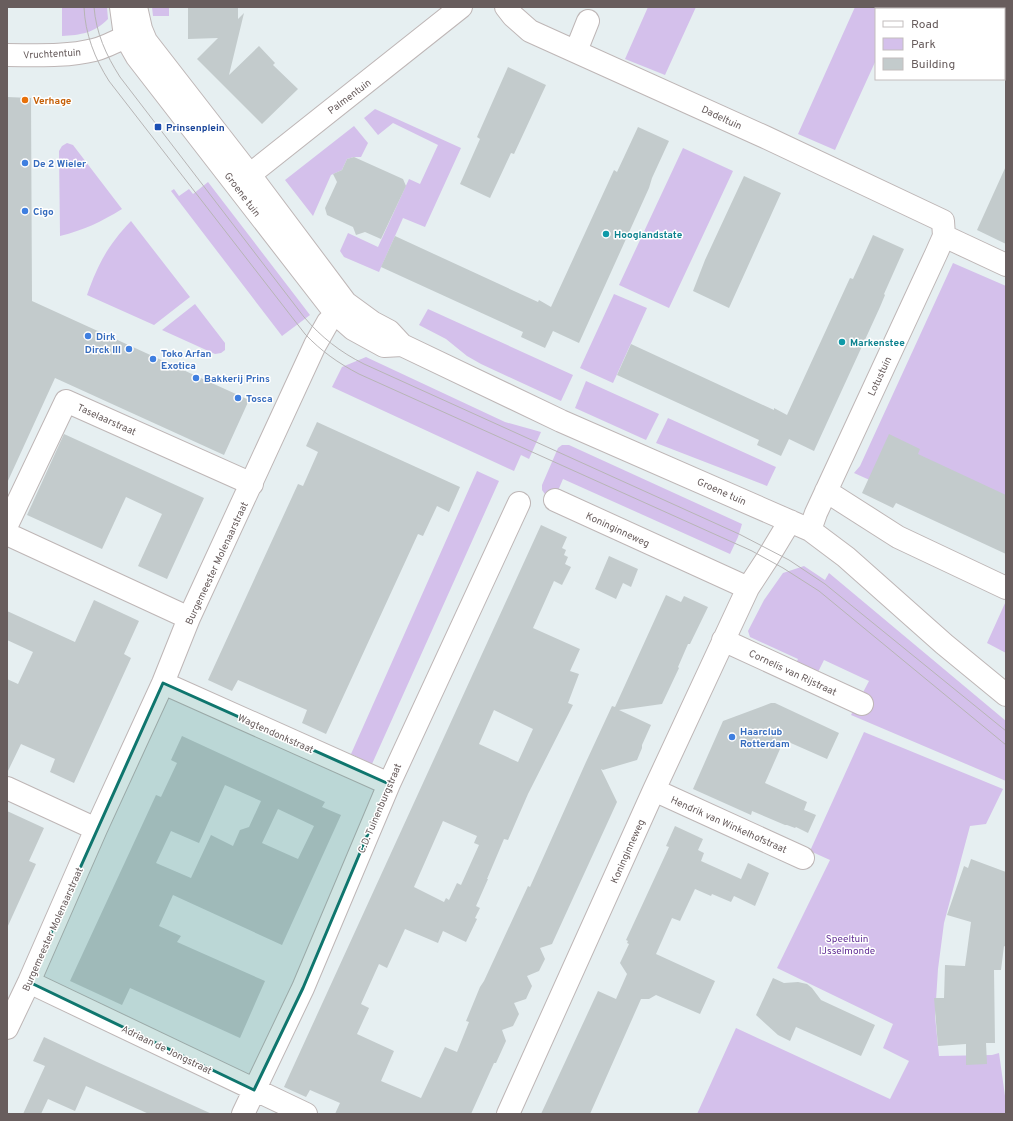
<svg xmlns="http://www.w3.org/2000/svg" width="1013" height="1121" viewBox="0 0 1013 1121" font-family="Overpass,sans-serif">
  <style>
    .green { fill: #d4c0eb }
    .building { fill: #c3cbcc; fill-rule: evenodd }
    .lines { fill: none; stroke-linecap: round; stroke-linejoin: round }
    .minor-casing { stroke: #beb6b6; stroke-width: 24 }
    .minor { stroke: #fff; stroke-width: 22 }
    .tram { stroke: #b7b5b5; stroke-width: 1 }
    .marked { fill: #0f766e; fill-opacity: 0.2; stroke: #0f766e; stroke-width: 3; stroke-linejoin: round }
    .food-dot { fill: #e8710a; stroke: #fff; stroke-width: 1.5 }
    .transit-dot { fill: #1a4fb4; stroke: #fff; stroke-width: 1.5 }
    .shop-dot { fill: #3f7fe0; stroke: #fff; stroke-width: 1.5 }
    .culture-dot { fill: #0f9aa8; stroke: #fff; stroke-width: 1.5 }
    .labels { text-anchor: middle; stroke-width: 3; stroke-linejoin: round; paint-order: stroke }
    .street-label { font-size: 10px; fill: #685d5d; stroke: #fff }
    .food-label { font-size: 10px; font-weight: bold; fill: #c56008; stroke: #fff; text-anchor: start }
    .transit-label { font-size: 10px; font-weight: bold; fill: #164399; stroke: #fff; text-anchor: start }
    .shop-label { font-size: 10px; font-weight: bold; fill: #366cbe; stroke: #fff; text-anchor: start }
    .culture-label { font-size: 10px; font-weight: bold; fill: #0d838f; stroke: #fff; text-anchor: start }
    .park-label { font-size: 10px; fill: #623095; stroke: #fff }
  </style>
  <rect width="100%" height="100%" fill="#e6eff1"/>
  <path class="green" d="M62 7H107L108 19C94 33 81 35 62 36Z
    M152 7H169V16H153Z
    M648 7H696L665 75 625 59Z
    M855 7H900L899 9H876V60L835 150 798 134Z
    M375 109 461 148 425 227 403 218 379 272 344 257 340 251 348 233 378 247 409 179 420 184 438 145 393 123 378 135 364 118Z
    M354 126 368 143 361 157H354L347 159 342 170 331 175 313 216 285 180Z
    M67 143 73 145 122 209C101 222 84 230 60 236L59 151 62 146Z
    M683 148 733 171 669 308 619 285Z
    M208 182 310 315 282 336 171 191 174 189 179 196 189 189 193 194Z
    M131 221 190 297 154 325 87 295C98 264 108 245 131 221Z
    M953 263 1006 286V541L854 473 860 466Z
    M614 294 647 308 613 383 580 368Z
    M195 304 225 343V350L221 353 215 354 162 330Z
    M428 309 573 375 561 401 481 364 467 356 446 339 419 325Z
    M366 357 505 422 541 432 529 459 521 455 514 471 332 387 342 367Z
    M586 381 659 414 646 440 575 408Z
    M668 418 776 467 767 486 656 443Z
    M562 445H569L742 524 738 537 730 554 563 479 557 493 547 497 542 490V485L558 448Z
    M477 471 499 481 372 764 351 754Z
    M804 566 825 580 829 573 1006 721V781L851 715 869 681 824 660 817 674 795 665 798 659 750 637 748 631 764 600 783 573Z
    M1006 601V653L987 643Z
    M864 732 1003 789 986 824 970 826 944 923 938 969 935 1016 939 1056 992 1055 999 1053 1006 1103V1114H697L736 1028 890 1099 909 1061 883 1048 893 1024 777 968 830 860 810 851Z"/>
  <path class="building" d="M188 7H238V19L244 13 229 75 259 46 275 63 273 65 298 89 262 124 197 59 218 38 188 39Z
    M508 67 546 85 514 154 511 153 490 198 460 184 480 139 477 137Z
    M7 97 31 98 32 301 249 400 224 455 55 378 7 483Z
    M638 127 669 141 652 178 649 188 579 343 553 331 545 348 521 337 523 332 381 267 395 236 538 302 539 300 551 307 614 170 617 172Z
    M354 157 403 179 406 186 381 239 365 232 356 235 353 227 327 215 325 208 337 182 333 174 342 170 347 159Z
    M1006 166V244L977 230Z
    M744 176 781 193 729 308 693 291 705 260Z
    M873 235 904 249 884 294 885 295 880 307 814 451 789 439 781 456 757 445 759 440 617 375 631 344 774 410V408L787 415 850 278 853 279Z
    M317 422 460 487 449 512 437 506 423 536 418 534 326 734 302 723 307 710 238 680 232 691 208 680 298 484 303 486 318 452 306 446Z
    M64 434 204 498 167 579 138 566 162 514 126 497 102 549 27 515Z
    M889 434 920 449 918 454 1006 495V554L896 503 893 508 862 493Z
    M541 525 567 537 562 548 566 550 564 555 568 557 565 564 571 567 562 585 554 581 533 628 580 649 570 671 579 674 568 703 573 705 528 794 508 840 504 839 487 879H488L476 906 480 908 475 918 477 919 466 942 443 931 438 943 405 929 387 968 379 964 361 1004 369 1008 357 1034 394 1051 381 1081 421 1098 445 1047 457 1052 469 1022 466 1021 480 987 484 981 528 886 530 887 586 762 612 706 615 707 666 595 681 602 684 596 708 607 690 644H688L678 667 679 668 662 704 619 710 651 725 642 745V748L637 760 603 770 601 769 617 802 552 944 540 948 545 959 539 971 527 976 532 986 526 999 514 1003 519 1014 513 1026 502 1030 506 1041 496 1063H494L471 1114H335L340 1103 310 1090 306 1097 284 1087ZM494 710 533 729 518 762 479 744ZM443 821 477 836 474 843 479 845 461 885 457 883 449 900 446 898 444 902 414 887Z
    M609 556 638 569 631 587 623 583 616 599 595 589Z
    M94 600 139 621 124 654 131 658 74 783 50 772 55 759 21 744 7 773V679L18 684 33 652 7 640V611L75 642Z
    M771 703H775L839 733 827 759 784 740 765 783 807 802 804 810 816 815 808 833 796 827 795 828 787 825H785L752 811 751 815 693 789 723 721Z
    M182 736 325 802 322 807 341 815 282 945 173 895 159 926 181 936 177 942 265 981 240 1038 130 988 122 1005 70 981 156 795 161 797 177 763 171 760ZM225 785 261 801 249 827 240 830 233 846 211 835 191 878 156 863 171 831 199 843ZM278 809 314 826 298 859 262 843Z
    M7 811 44 828 29 861 36 864 7 928Z
    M675 826 703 839 698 850 704 853 701 861 741 879 748 863 769 873 755 906 734 896 731 902 712 894 711 896 695 889 680 921 672 918 656 954 715 981 700 1014 656 995 649 999H641L590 1114H541L598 991 616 999 627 974 620 963 629 944 627 943 628 941 626 940 669 847 666 846Z
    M971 859 1006 872V947L1004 946 1001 970H994L995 1043H986L987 1064 966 1065V1044L938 1046 934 998H944L945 965 965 966 971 922 947 915 964 866 968 868Z
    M773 978 784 983 798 982 807 984 812 988 821 1000 875 1025 861 1056 796 1027 790 1041 778 1035 756 1015Z
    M44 1037 97 1062 212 1114H149L86 1086 75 1111 48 1099 41 1114H23L45 1066 33 1061Z"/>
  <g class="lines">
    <defs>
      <path id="minor" d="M121 7 125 36 137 57 336 314 353 329 384 346 402 345
        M136 7 141 29 146 41 250 175 346 303 372 322 389 331 402 345 561 421 810 530 846 557 944 644 1006 695
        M506 7 513 16 530 31 765 137 943 221 944 236 936 254 816 513 810 530
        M576 51 588 21
        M7 55C35 55 66 57 94 50 110 46 124 37 139 30
        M238 184 461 7
        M944 236 1006 265
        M826 491 898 537 1006 588
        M555 500 748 588
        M7 525 66 401 252 484
        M7 534 189 618
        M723 640 862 704
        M163 683 389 784
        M7 788 96 829
        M654 790 803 858
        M29 982 306 1114
        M7 1028 29 982 96 829 163 683 189 618 315 345 328 322 346 303
        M243 1114 303 988 389 784 519 503
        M508 1114 654 790 748 588 767 559 790 521"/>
    </defs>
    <use href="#minor" class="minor-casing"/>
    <use href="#minor" class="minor"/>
    <path class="tram" d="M84 7C85 34 95 59 109 81L305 334C321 351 338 363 359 374L752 551 783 568 819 591 1006 745
      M94 7C96 33 106 55 120 77L304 317C321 337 340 352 364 364L739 534 789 560 825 584 1006 731"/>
  </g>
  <path class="marked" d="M163 683 389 784 303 988 254 1090 29 982Z"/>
  <circle class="food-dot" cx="25" cy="100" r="4"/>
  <rect class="transit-dot" x="154" y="123" width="8" height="8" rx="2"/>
  <g class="shop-dot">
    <circle cx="25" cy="163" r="4"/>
    <circle cx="25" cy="211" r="4"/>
    <circle cx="88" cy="336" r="4"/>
    <circle cx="129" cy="349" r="4"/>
    <circle cx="153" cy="359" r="4"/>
    <circle cx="196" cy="378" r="4"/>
    <circle cx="238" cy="398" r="4"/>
    <circle cx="732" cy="737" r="4"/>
  </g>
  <g class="culture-dot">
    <circle cx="606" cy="234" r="4"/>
    <circle cx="842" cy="342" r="4"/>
  </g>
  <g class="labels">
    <g class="street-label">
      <text transform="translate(52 53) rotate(-3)" y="4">Vruchtentuin</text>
      <text transform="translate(349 96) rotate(-37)" y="4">Palmentuin</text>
      <text transform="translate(722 117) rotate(25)" y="4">Dadeltuin</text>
      <text transform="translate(243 194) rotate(53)" y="4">Groene tuin</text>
      <text transform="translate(879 376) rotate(-65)" y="4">Lotustuin</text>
      <text transform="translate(107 419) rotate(24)" y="4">Taselaarstraat</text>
      <text transform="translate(722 491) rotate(24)" y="4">Groene tuin</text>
      <text transform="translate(618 529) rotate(25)" y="4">Koninginneweg</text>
      <text transform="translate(216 563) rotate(-65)" y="4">Burgemeester Molenaarstraat</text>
      <text transform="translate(793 672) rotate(25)" y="4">Cornelis van Rijstraat</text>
      <text transform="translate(276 733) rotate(24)" y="4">Wagtendonkstraat</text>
      <text transform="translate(379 808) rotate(-67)" y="4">C.D. Tuinenburgstraat</text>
      <text transform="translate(729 824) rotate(24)" y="4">Hendrik van Winkelhofstraat</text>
      <text transform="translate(627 851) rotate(-66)" y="4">Koninginneweg</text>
      <text transform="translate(52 929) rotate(-66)" y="4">Burgemeester Molenaarstraat</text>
      <text transform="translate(167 1049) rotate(26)" y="4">Adriaan de Jongstraat</text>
    </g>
    <g class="food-label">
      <text x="33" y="104">Verhage</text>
    </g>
    <g class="transit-label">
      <text x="166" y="131">Prinsenplein</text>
    </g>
    <g class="shop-label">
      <text x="33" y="167">De 2 Wieler</text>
      <text x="33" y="215">Cigo</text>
      <text x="96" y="340">Dirk</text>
      <text x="121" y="353" text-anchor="end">Dirck III</text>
      <text x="161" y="357">Toko Arfan<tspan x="161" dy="12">Exotica</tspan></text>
      <text x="204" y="382">Bakkerij Prins</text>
      <text x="246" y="402">Tosca</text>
      <text x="740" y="735">Haarclub<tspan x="740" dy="12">Rotterdam</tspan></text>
    </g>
    <g class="culture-label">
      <text x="614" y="238">Hooglandstate</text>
      <text x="850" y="346">Markenstee</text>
    </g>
    <g class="park-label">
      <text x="847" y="942">Speeltuin<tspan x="847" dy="12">IJsselmonde</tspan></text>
    </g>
  </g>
  <rect width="1013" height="1121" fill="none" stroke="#685d5d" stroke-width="16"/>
  <rect x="875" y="8" width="130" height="72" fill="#ffffff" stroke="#c3bebe"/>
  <rect x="883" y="21" width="20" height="6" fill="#ffffff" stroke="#c3bebe"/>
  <text x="911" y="28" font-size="12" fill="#685d5d">Road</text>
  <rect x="883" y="38" width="20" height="12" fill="#d4c0eb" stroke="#c3bebe"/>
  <text x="911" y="48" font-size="12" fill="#685d5d">Park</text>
  <rect x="883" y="58" width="20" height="12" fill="#c3cbcc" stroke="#c3bebe"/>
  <text x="911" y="68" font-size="12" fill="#685d5d">Building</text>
</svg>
